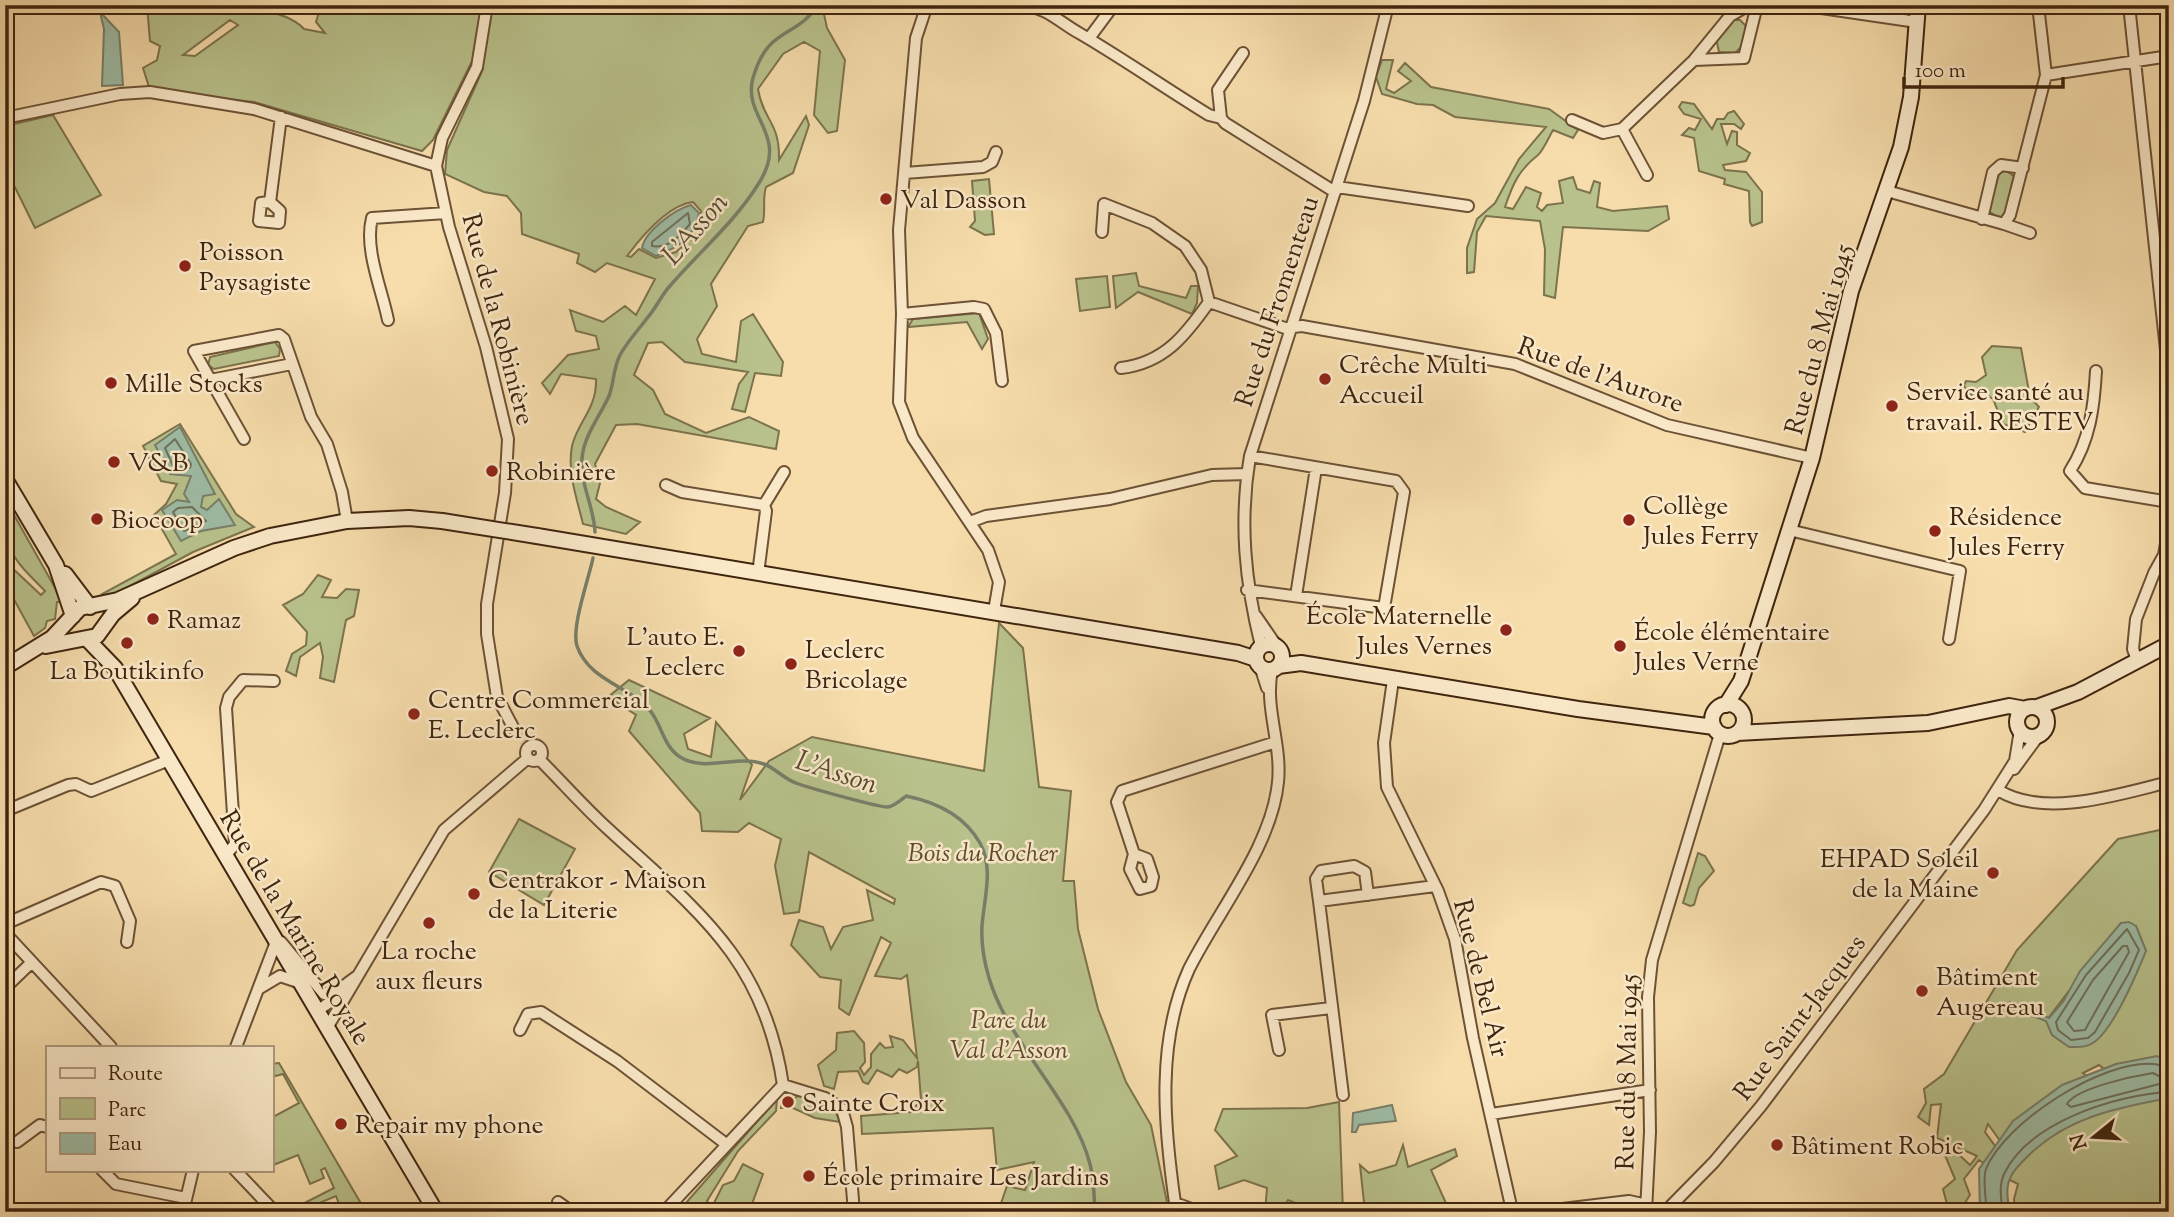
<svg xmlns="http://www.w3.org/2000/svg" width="2174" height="1217" viewBox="0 0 2174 1217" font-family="'Sorts Mill Goudy',serif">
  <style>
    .green { fill: #b9c28c; stroke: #7c734d; stroke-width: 2; fill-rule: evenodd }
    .water { fill: #9ebca5; stroke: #787f69; stroke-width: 2 }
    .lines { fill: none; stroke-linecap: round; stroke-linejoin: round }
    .shore { stroke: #6e705a; stroke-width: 2 }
    .stream { stroke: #787f69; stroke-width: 3.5 }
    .minor-tunnel { stroke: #d2b88c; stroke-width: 10; stroke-dasharray: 10 5; stroke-linecap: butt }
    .minor-casing { stroke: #6d5236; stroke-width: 14 }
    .secondary-casing { stroke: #3f240e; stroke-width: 18 }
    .minor { stroke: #fae9c9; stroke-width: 10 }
    .secondary { stroke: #fae9c9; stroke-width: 14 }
    .secondary-bridge-casing { stroke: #3f240e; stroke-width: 18; stroke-linecap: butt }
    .secondary-bridge { stroke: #fae9c9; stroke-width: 14 }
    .poi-dot { fill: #8f2418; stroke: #fae9c9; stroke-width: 2.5 }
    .labels { text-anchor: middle; stroke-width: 5; stroke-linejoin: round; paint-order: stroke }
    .poi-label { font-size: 26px; fill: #3f240e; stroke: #fae9c9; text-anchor: start }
    .street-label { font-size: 26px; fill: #3f240e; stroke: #fae9c9 }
    .park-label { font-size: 26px; font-style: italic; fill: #5e4c2e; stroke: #fae9c9 }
    .water-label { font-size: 28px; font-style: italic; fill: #574a34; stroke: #fae9c9 }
  </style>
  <rect width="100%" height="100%" fill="#f7ddac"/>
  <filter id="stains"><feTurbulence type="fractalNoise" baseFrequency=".00286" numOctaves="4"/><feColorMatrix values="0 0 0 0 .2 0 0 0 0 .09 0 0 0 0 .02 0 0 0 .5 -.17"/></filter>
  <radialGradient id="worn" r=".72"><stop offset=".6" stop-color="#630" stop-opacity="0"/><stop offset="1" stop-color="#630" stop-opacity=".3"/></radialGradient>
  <path class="green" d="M147 5C190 5 278 0 304 29L325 33 316 22 321 5H822L827 28 845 60 837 131 828 133 814 115 820 51 804 42 783 54 758 89C763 121 780 121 779 160L806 116 809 125 793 173 766 187C762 200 766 209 763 222L748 226 711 284 717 306 697 339 702 354 736 362 741 321 753 314 783 362 781 376 755 373 745 412 732 409 739 384 748 372 685 362 662 342 648 343 634 375 653 390 665 414 706 433 749 417 779 431 776 449 637 424 616 425 595 464 600 483 596 499 606 507 640 522 626 534 583 524C577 499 567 472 572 446 578 421 597 409 596 379L561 374 550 394 542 383 568 355 599 349 596 336 576 331 570 310 603 322 625 306 636 315 655 279 607 263 595 272 577 263 579 254 522 234 521 213 507 196 484 192 445 174 447 150 483 69 471 63 433 140 422 151 254 102 150 90 143 68 157 60 160 46 150 41ZM230 20 238 25 195 56 183 55ZM693 202 701 211 699 232 676 252 656 258 639 249 631 257 627 256C642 236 668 205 693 202Z
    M1732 20H1740L1746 26 1742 46 1735 53 1719 52 1716 38Z
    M1382 60H1393L1386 89 1394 93 1411 81 1398 71 1405 63 1431 87 1549 109 1578 130 1573 138 1553 130C1549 137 1543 151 1538 155 1519 170 1513 183 1505 207L1513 209 1526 187 1541 193 1537 207 1542 211 1547 205 1563 203 1559 181 1573 177 1577 189 1590 193 1594 181 1600 183 1597 207 1613 211 1667 206 1669 219 1648 231 1563 227 1555 298 1544 295 1545 249 1540 221 1486 216 1477 232 1474 272 1467 273V248L1477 219 1495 203 1519 159 1546 127 1455 117 1433 105 1417 104 1382 94 1376 77Z
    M1682 102 1694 104 1712 129 1717 119H1724L1728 113 1734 111 1744 124 1741 129 1734 124H1721L1727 144 1732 131 1737 132V145L1750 153 1746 161 1723 165 1725 170 1746 172 1762 192V222L1752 226 1750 222 1749 191 1724 184 1725 179 1699 171 1694 138 1682 135 1689 128 1695 130 1701 119 1684 114 1679 107Z
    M53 115 101 195 35 228 5 167V126Z
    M2005 170 2015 177 2006 214 2000 218 1988 211 1999 174Z
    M989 179 994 234 985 235 970 227 975 221 972 181Z
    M1136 273 1139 286 1186 298 1191 286H1198L1197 303 1192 314 1138 292 1116 308 1113 276Z
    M1107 276 1110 307 1080 311 1076 279Z
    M979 313 988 339 982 349 967 322 908 327 913 319Z
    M275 342 280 349 279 356 214 369 208 365 210 357Z
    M1992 346 2021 348 2030 397 2039 407 2025 432 2003 424 1993 399 1981 392 1970 395 1964 386 1966 381 1976 382 1986 375 1982 357Z
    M180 424 236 514 254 527 193 552 108 598 102 594 176 554 154 515 166 504 177 484 161 481 143 446Z
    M5 499 63 602H57L55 619 47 621 45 628 34 636 5 583V567L9 565 41 595 45 591C9 555 5 551 5 499Z
    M318 575 331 580 322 597 337 598 346 589 359 590 354 616 346 620 334 682 320 678 323 657 320 643 300 657 296 676 286 671 292 654 306 645 307 632 283 605 303 594Z
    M999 623 1023 648 1039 787 1071 791 1063 881H1074L1078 929 1098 1009 1126 1082 1151 1125 1169 1212H998L1007 1186 1025 1190 1034 1162 997 1170 993 1128 862 1134 861 1116 911 1112 921 1100 918 1061 917 1067 907 1073 899 1069 892 1077 877 1070 868 1084 863 1082 858 1071 838 1072 834 1089 824 1086 818 1065 836 1050 837 1033 854 1031 864 1043 865 1062 860 1068 864 1075 871 1067V1054L880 1043 885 1048 893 1047 890 1036 903 1040 917 1058 907 975 901 979 875 976 891 943 881 937 849 1015 839 1008 841 980 820 977 791 945 799 920 823 927 831 949 843 927 873 920 867 890 894 904 895 899 809 852 799 912 784 914 775 866 781 839 749 823 738 832 702 831 700 813 629 731 636 715 608 697 629 680 710 718 684 734 688 749 711 757 716 722 752 765 740 800 769 761 812 737 984 771Z
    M519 819 575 849 544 905 489 872Z
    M2169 828V1067L2110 1074 2099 1065 2083 1073 2112 1096 2169 1087V1212H2015L2014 1199 2018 1184 2000 1175 2011 1156 1988 1124 1985 1132 1998 1150 1985 1164 1979 1160 1964 1179 1970 1195 1959 1212H1949L1943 1189 1955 1179 1944 1153 1955 1151 1970 1165 1977 1156 1937 1138 1941 1104 1931 1105 1929 1125 1918 1117 1926 1103 1924 1089 1944 1074 2017 950 2118 839ZM2121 923 2136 926 2146 951 2046 1021Z
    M1698 853 1705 856 1714 871 1699 888 1694 905 1690 906 1683 903Z
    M279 1063 366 1212H342L336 1196 298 1212H287L334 1188 325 1168 321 1170 324 1178 310 1184 298 1155 271 1166V1118L299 1103 283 1074 276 1076 271 1072V1064Z
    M800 1094 820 1102 818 1108 825 1111 828 1105 835 1110 840 1122 815 1118 793 1108H781L782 1102 789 1106 791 1101Z
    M777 1099 776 1111 738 1151 707 1201 712 1207 723 1185 734 1181 743 1164 763 1174 749 1212H678Z
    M1339 1102 1343 1212 1316 1211 1288 1200 1282 1212H1265L1267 1188 1244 1180 1219 1189 1215 1166 1237 1156 1215 1130 1223 1109 1307 1108Z
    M1403 1145 1408 1167 1455 1149 1457 1156 1431 1170 1450 1212H1365L1360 1165 1369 1173 1396 1165Z"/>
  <path class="water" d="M100 12 119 32 123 85 102 86 104 29Z
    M691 205 699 213C694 238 679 247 656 256L642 248C645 231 675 209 691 205Z
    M180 427 215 494 203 496 201 507 207 510 219 499 235 525 201 531 181 541 162 510 177 500 189 502 184 494 191 476 170 474 155 445Z
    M2129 922 2136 926 2146 951C2137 973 2112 1034 2091 1044 2084 1048 2076 1047 2069 1047L2052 1035 2046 1021 2007 1007 2010 1002 2049 1018 2063 1002 2080 971 2121 923Z
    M2157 1056 2169 1063V1098C2115 1108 2065 1118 2026 1158 2018 1166 2010 1174 2008 1185 2006 1194 2009 1203 2009 1212H1980L1979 1169 2013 1121 2062 1085 2116 1064Z
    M1392 1105 1396 1121 1359 1125 1356 1132H1352L1353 1113Z"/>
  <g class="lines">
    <path class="shore" d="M688 213 690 224C680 236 669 249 652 246V242Z
      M175 439 191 464 190 468 173 466 165 448Z
      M192 507 206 521 184 531 173 512 178 508Z
      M2127 929 2139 950 2129 973 2095 1032 2088 1038 2071 1040 2058 1030 2056 1022 2086 975Z
      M2123 946H2127L2129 952 2085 1030 2074 1031 2067 1022 2093 980Z
      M2153 1073 2163 1078V1083L2071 1107 2067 1104C2076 1088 2134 1076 2153 1073Z
      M1986 1212C1987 1199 1982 1181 1986 1169 2005 1122 2103 1059 2154 1064 2159 1064 2163 1068 2169 1069
      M2002 1212C2002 1199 1998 1187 2004 1174 2029 1122 2115 1095 2169 1092"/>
    <path class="stream" d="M595 532C594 507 580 484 582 459 583 437 600 416 609 396 614 383 613 369 620 355 627 342 639 329 648 317 656 308 661 296 669 287 699 252 735 222 759 183 790 134 742 118 753 78 768 25 797 39 817 5
      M593 558C589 578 571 627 577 646 589 680 626 685 648 708 662 723 662 745 680 757 705 773 737 754 764 764 775 768 784 779 796 783 806 787 881 808 888 807 894 806 901 800 906 796 936 802 964 815 980 843 994 869 984 898 982 926 981 943 984 961 989 978 1009 1045 1073 1099 1090 1164 1094 1179 1094 1196 1095 1212"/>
    <path class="minor-tunnel" d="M514 729 524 741"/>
    <defs>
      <path id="minor" d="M487 5 477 67 442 138 436 166 449 227 486 347 508 439 505 493 487 604V634L497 697 514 729
        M927 5 916 38 899 230 902 314 899 402 913 438 988 550 999 582 994 611
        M1026 5C1048 9 1061 23 1079 33 1122 58 1165 88 1209 115L1221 118 1225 123 1335 192
        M1801 5 1917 22
        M2129 5 2169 378
        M1090 37 1113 6
        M1694 60 1744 58 1757 5
        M2046 75 2169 56
        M5 118 120 94 150 92 254 109 436 166
        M1221 118 1218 90 1243 53
        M1572 120 1603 133 1622 129 1694 60 1730 16 1749 5
        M1622 129 1647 175
        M905 173 983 167 992 162 996 152
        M1337 187 1468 206
        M1887 191 2004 224 2010 215 2046 75 2038 5
        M270 202 280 211 279 223 259 221 261 203 270 202 281 117
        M1982 219 1993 172 2001 165 2023 168
        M2004 224 2030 233
        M1102 232 1104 204 1152 223 1185 246 1201 270 1209 302 1285 328 1302 326 1515 364 1667 425 1812 458
        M902 314 974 307 984 309 996 333 1002 381
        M388 320C382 290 364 249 372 218L446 213
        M1121 368C1164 363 1185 336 1209 302
        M2096 371C2094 407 2090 440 2070 471L2085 488 2169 502
        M210 380 292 364
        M244 439 194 351 279 335 284 339 311 417 327 444 342 492 347 521
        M666 485 682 492 764 505 766 511 758 574
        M764 505 784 472
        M970 522 986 516 1110 499 1212 475 1247 474
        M1789 530 1960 571 1949 639
        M1247 590 1384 608 1404 492 1396 481 1250 456
        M1296 596 1316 468
        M1256 616 1276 645
        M1261 646C1245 582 1239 522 1250 456L1364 101 1388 5
        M2137 660 2133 649 2136 619 2154 573 2164 555 2169 527
        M1260 666 1267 688
        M1393 680 1384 743 1387 787 1438 891 1455 939 1473 1038 1511 1206 1516 1212
        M526 753a8 8 0 1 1 16 0a8 8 0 1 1-16 0Z
        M539 759C562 782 583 806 607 828 695 909 764 957 783 1085
        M2014 769 2039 735
        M1998 790C2044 819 2120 794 2169 782
        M5 811 68 785 76 784 91 791 169 760
        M1134 854 1147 859 1153 877 1151 886 1140 889 1130 869 1134 854 1117 802 1122 791 1276 742
        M225 856 235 844 226 708 229 697 243 680 274 681
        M1319 901 1316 879 1321 871 1354 866 1365 872 1368 895
        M5 924 101 882 115 886 130 921 127 942
        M5 933 111 1047
        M281 942 324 994H333L356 977
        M5 988 31 963
        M260 988 280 976 301 983
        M317 1011 343 993
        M327 1028 444 830 528 758
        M520 1030 528 1014 541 1012 617 1061 726 1144
        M236 1047 276 942
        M1279 1050 1272 1015 1331 1008
        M783 1085 825 1098 842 1109 847 1127 854 1212
        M1343 1095 1319 901 1435 886
        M1491 1114 1650 1090
        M17 1142 40 1125 47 1127
        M102 1170 116 1184 186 1198
        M235 1170 275 1212
        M558 1202 572 1212
        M1189 1208 1175 1203C1164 1126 1156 1042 1189 969 1218 911 1272 846 1278 782 1282 744 1264 707 1272 670
        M183 1212 193 1170
        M664 1212 783 1085
        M1537 1212 1629 1201 1647 1205
        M1650 1212H1646L1650 1132 1648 997 1652 960 1720 734
        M1665 1212 1714 1162 1761 1106 1984 810 2015 761 2020 730"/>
      <path id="secondary" d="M5 479 56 565 73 616
        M537 536 1238 653 1256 659
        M65 574 90 607
        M87 639 115 668 436 1212
        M1256 657a13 13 0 1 1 26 0a13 13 0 1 1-26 0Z
        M46 646 97 636 113 614 132 598
        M1278 666 1301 663 1578 709 1714 727
        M5 667 52 638 80 608 118 600 234 548 270 536 347 521 409 518 442 521
        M1712 720a16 16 0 1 1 32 0a16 16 0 1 1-32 0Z
        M1726 705 1741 681 1812 458 1851 291 1901 147 1911 97 1918 5
        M2037 707 2078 692 2169 644
        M2017 722a15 15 0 1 1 30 0a15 15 0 1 1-30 0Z
        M1737 733 1928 723 2009 706 2025 709"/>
    </defs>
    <use href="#minor" class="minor-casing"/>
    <use href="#secondary" class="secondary-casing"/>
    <use href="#minor" class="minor"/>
    <use href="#secondary" class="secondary"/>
    <defs>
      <path id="secondary-bridge" d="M442 521 537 536"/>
    </defs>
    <use href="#secondary-bridge" class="secondary-bridge-casing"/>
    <use href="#secondary-bridge" class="secondary-bridge"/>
  </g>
  <g class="poi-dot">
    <circle cx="886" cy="199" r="7"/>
    <circle cx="185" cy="266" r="7"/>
    <circle cx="1325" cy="379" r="7"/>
    <circle cx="111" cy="383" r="7"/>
    <circle cx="1892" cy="406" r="7"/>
    <circle cx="114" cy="462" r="7"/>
    <circle cx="492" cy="471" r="7"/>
    <circle cx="97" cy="519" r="7"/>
    <circle cx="1629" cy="520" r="7"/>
    <circle cx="1935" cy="531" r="7"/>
    <circle cx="153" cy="619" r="7"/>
    <circle cx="1506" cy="630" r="7"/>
    <circle cx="127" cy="643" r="7"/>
    <circle cx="1620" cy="646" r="7"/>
    <circle cx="739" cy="651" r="7"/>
    <circle cx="791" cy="664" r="7"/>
    <circle cx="414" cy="714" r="7"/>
    <circle cx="1993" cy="873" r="7"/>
    <circle cx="474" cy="894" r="7"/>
    <circle cx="429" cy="923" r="7"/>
    <circle cx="1922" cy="991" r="7"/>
    <circle cx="788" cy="1102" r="7"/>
    <circle cx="341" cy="1124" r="7"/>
    <circle cx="1777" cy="1145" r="7"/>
    <circle cx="809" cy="1176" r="7"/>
  </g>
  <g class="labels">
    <g class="poi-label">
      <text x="900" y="208">Val Dasson</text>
      <text x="199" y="260">Poisson<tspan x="199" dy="30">Paysagiste</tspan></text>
      <text x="1339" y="373">Crêche Multi<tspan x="1339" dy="30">Accueil</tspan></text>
      <text x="125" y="392">Mille Stocks</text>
      <text x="1906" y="400">Service santé au<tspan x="1906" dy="30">travail. RESTEV</tspan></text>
      <text x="128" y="471">V&amp;B</text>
      <text x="506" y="480">Robinière</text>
      <text x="1643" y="514">Collège<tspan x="1643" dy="30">Jules Ferry</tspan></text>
      <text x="1949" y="525">Résidence<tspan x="1949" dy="30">Jules Ferry</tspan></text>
      <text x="111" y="528">Biocoop</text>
      <text x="1492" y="624" text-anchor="end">École Maternelle<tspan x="1492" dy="30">Jules Vernes</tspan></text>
      <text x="167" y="628">Ramaz</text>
      <text x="1634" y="640">École élémentaire<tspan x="1634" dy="30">Jules Verne</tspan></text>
      <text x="725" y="645" text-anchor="end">L'auto E.<tspan x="725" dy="30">Leclerc</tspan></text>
      <text x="805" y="658">Leclerc<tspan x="805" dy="30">Bricolage</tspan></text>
      <text x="127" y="679" text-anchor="middle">La Boutikinfo</text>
      <text x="428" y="708">Centre Commercial<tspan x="428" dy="30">E. Leclerc</tspan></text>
      <text x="1979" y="867" text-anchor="end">EHPAD Soleil<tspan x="1979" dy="30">de la Maine</tspan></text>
      <text x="488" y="888">Centrakor - Maison<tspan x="488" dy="30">de la Literie</tspan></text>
      <text x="429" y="959" text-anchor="middle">La roche<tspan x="429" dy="30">aux fleurs</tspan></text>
      <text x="1936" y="985">Bâtiment<tspan x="1936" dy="30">Augereau</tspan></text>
      <text x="802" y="1111">Sainte Croix</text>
      <text x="355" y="1133">Repair my phone</text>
      <text x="1791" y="1154">Bâtiment Robic</text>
      <text x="823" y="1185">École primaire Les Jardins</text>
    </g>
    <g class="street-label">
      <text transform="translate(1276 301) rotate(-72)" y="9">Rue du Fromenteau</text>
      <text transform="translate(499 319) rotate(75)" y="9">Rue de la Robinière</text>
      <text transform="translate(1818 339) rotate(-75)" y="9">Rue du 8 Mai 1945</text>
      <text transform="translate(1601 374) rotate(20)" y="9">Rue de l'Aurore</text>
      <text transform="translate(296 927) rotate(59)" y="9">Rue de la Marine Royale</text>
      <text transform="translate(1482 978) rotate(76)" y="9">Rue de Bel Air</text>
      <text transform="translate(1799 1017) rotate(-53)" y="9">Rue Saint-Jacques</text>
      <text transform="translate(1626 1072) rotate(-89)" y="9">Rue du 8 Mai 1945</text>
    </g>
    <g class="park-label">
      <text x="983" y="861">Bois du Rocher</text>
      <text x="1009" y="1028">Parc du<tspan x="1009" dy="30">Val d'Asson</tspan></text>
    </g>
    <g class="water-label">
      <text transform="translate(694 228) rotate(-49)" y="10">L'Asson</text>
      <text transform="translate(837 771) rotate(18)" y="10">L'Asson</text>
    </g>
  </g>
  <rect width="2174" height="1217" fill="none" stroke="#f7ddac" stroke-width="28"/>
  <rect x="7" y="7" width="2160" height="1203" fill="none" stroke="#3f240e" stroke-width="3.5"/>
  <rect x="14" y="14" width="2146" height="1189" fill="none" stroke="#3f240e" stroke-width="2"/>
  <rect x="46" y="1046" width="228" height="126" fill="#fae9c9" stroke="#af9a7e" stroke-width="2"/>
  <rect x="60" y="1068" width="35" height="10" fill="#fae9c9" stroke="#af9a7e" stroke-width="2"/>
  <text x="108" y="1080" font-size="21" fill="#3f240e">Route</text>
  <rect x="60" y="1098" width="35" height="21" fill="#b9c28c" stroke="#af9a7e" stroke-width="2"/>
  <text x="108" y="1116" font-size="21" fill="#3f240e">Parc</text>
  <rect x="60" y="1133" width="35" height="21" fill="#9ebca5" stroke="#af9a7e" stroke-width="2"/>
  <text x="108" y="1150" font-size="21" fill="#3f240e">Eau</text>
  <g transform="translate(2094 1137) rotate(252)" stroke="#fae9c9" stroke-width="5" paint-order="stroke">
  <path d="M0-5L12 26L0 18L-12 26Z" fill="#3f240e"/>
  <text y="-10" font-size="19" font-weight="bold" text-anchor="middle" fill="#3f240e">N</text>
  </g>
  <path d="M1904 77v10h159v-10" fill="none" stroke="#3f240e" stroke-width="3.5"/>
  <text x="1915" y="77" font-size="21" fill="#3f240e" stroke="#fae9c9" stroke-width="5" paint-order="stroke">100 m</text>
  <rect width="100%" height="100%" filter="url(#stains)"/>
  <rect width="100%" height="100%" fill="url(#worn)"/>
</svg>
